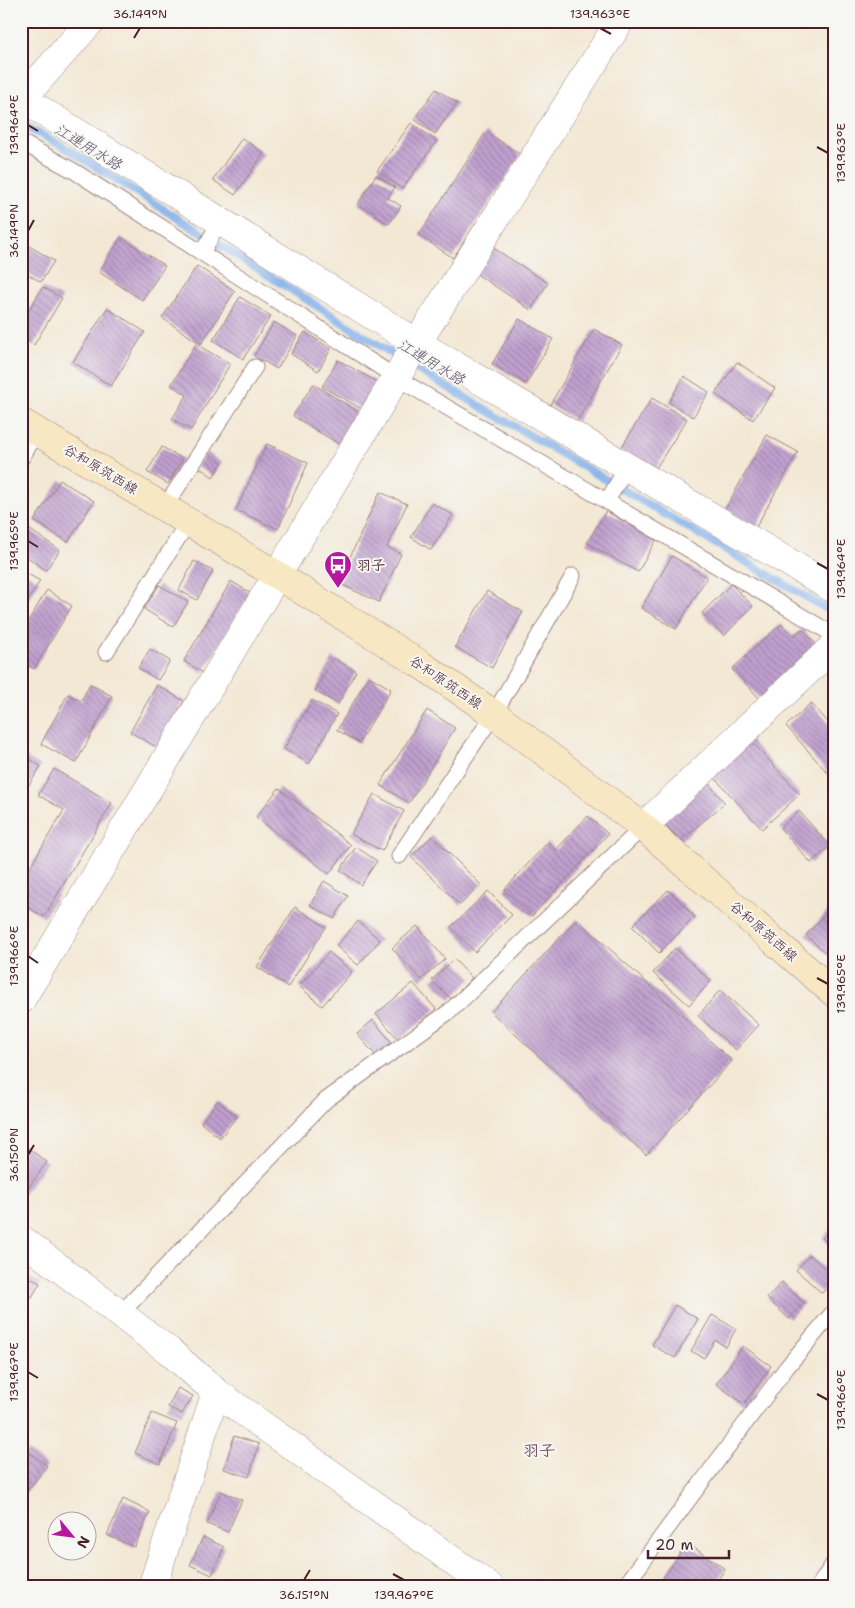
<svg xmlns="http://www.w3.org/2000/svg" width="855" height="1608" viewBox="0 0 855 1608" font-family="'Shantell Sans','Klee One',sans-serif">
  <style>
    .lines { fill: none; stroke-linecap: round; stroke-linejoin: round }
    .stream { stroke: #81b0eb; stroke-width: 8 }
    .building { fill: url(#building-back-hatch) }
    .lane-casing { stroke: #9e8480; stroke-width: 17 }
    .street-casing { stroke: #9e8480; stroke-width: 29 }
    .secondary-casing { stroke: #9e8480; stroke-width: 29 }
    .lane { stroke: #fff; stroke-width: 15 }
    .street { stroke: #fff; stroke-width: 28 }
    .secondary { stroke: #f8e7c3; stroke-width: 28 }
    .ticks { fill: none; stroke: #4a1f2b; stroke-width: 2 }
    .labels { text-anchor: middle; stroke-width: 4; stroke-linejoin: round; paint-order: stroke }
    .street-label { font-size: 14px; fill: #4a1f2b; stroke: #f6f6f2 }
    .poi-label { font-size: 14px; font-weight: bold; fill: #4a1f2b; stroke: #f6f6f2; text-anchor: start }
    .water-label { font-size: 15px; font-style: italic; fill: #5d526e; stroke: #f6f6f2 }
    .quarter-label { font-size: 16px; font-weight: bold; fill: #734c64; stroke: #f6f6f2 }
    .neatline { fill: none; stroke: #4a1f2b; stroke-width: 2 }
    .ticks-label { font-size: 12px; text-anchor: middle; fill: #4a1f2b }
  </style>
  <defs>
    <pattern id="building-back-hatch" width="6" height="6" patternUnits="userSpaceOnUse" patternTransform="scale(1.25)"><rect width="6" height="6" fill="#c0a0cf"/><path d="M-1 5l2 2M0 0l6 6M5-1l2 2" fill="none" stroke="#9e82a8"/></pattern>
  </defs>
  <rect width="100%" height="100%" fill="#f6f6f2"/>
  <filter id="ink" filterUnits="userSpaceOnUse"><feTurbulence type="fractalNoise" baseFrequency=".02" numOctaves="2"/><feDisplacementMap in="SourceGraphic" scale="10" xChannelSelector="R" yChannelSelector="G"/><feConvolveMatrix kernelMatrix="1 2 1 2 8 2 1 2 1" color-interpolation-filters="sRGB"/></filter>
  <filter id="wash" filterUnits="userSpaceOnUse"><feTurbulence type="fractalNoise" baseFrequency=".0096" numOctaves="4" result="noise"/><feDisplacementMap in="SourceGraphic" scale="20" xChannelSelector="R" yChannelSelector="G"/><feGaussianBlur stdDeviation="1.12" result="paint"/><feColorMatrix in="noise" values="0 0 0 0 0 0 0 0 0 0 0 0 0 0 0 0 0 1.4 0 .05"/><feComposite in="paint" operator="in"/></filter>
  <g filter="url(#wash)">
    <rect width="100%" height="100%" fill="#f3e8d4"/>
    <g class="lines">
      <path class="stream" d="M21 124 71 151 423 373 834 613"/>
    </g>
    <g id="blocks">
      <path class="building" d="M436 89 457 103 435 134 414 119Z
        M411 123 437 141 402 189 377 171Z
        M486 132 521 155 453 258 419 235Z
        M242 138 264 153 235 195 213 180Z
        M376 175 395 187 388 198 401 206 389 224 358 204Z
        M121 237 165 266 142 300 99 272Z
        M26 244 54 261 41 282 21 270V252Z
        M492 247 548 283 531 310 475 273Z
        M197 266 235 291 201 344 162 318Z
        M43 287 62 298 34 345 21 337V323Z
        M240 297 271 316 243 359 213 340Z
        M107 308 145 332 111 386 73 362Z
        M519 319 553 339 526 384 492 364Z
        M274 322 297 336 277 369 254 356Z
        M594 329 622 345 577 421 550 405Z
        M305 332 331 349 318 371 291 354Z
        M196 344 230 364 191 430 172 419 187 395 171 385Z
        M338 360 379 383 364 410 322 387Z
        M737 362 775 388 753 420 715 394Z
        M684 376 709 392 693 417 669 402Z
        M313 384 362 414 342 446 293 416Z
        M652 398 687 419 654 471 620 450Z
        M767 435 798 452 756 527 725 509Z
        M267 444 308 463 278 529 236 510Z
        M162 447 183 459 168 484 147 472Z
        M207 452 222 463 213 477 197 466Z
        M60 480 94 501 68 542 34 521Z
        M380 492 407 504 387 547 401 554 379 602 338 583Z
        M432 503 453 515 431 550 411 537Z
        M606 511 656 540 638 572 587 543Z
        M27 528 60 550 46 570 21 553V537Z
        M672 556 707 577 676 629 641 608Z
        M194 561 213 571 197 600 179 590Z
        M21 570 40 581 21 611Z
        M231 581 250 593 203 673 184 661Z
        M731 584 753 606 724 636 702 613Z
        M159 585 188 602 173 627 144 609Z
        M47 590 72 606 34 669 21 662V633Z
        M487 591 523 612 492 668 455 647Z
        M781 624 793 636 802 629 820 648 762 701 732 669Z
        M150 649 170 661 158 680 138 668Z
        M333 658 356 671 338 704 315 691Z
        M369 676 391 689 359 743 337 730Z
        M90 684 112 696 76 763 41 744 68 694 81 701Z
        M157 685 184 701 158 748 130 732Z
        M312 700 337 714 309 764 284 749Z
        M811 703 834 729V780L786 726Z
        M427 710 455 728 409 803 380 785Z
        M749 739 800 794 762 829 711 774Z
        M21 754 41 766 21 797Z
        M54 769 112 803 44 917 21 903V882L64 810 38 795Z
        M702 776 725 803 680 841 658 815Z
        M279 788 351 845 329 874 256 817Z
        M374 794 404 811 382 851 351 834Z
        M799 811 830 846 811 863 780 828Z
        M588 816 608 834 532 916 504 890 548 842 556 850Z
        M432 836 481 885 460 905 411 857Z
        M356 847 377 861 361 885 340 870Z
        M324 881 348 896 334 919 310 905Z
        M668 890 695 917 659 953 632 926Z
        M488 891 512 915 475 952 451 927Z
        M834 904V953L830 957 806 935Z
        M295 907 326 927 288 987 257 967Z
        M577 919 732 1061 646 1155 491 1012Z
        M358 921 380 940 358 965 336 946Z
        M417 926 445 959 421 980 392 948Z
        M675 948 711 981 689 1005 653 973Z
        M329 952 352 972 322 1006 299 986Z
        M454 959 472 978 451 999 432 980Z
        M413 983 436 1009 399 1040 376 1014Z
        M720 990 759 1025 736 1050 698 1016Z
        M373 1020 394 1045 378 1058 357 1034Z
        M217 1101 237 1116 220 1138 201 1123Z
        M21 1143 47 1162 21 1198Z
        M834 1226V1250L822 1238Z
        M810 1255 834 1276V1280L822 1293 796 1270Z
        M28 1277 40 1283 32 1297 21 1291Z
        M782 1282 804 1303 789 1319 767 1298Z
        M675 1305 698 1319 675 1358 652 1345Z
        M712 1315 736 1329 726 1347 715 1340 704 1358 691 1351Z
        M743 1346 771 1366 744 1404 716 1384Z
        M178 1388 193 1396 182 1414 168 1407Z
        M152 1413 177 1423 160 1464 135 1453Z
        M234 1436 259 1444 249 1477 224 1469Z
        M28 1451 47 1466 24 1495 21 1493V1459Z
        M221 1491 242 1500 228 1532 207 1524Z
        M123 1499 150 1512 134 1547 107 1535Z
        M203 1537 224 1547 212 1575 190 1565Z
        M687 1543 725 1569 713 1587H657Z"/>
    </g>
  </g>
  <g filter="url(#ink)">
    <use href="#blocks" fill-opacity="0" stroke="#9e8480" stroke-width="1"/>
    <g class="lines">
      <defs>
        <path id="lane" d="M21 142 74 171 397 378 834 635
          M202 253 220 221
          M21 459 37 432
          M607 501 627 467
          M165 507 255 367
          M106 652 189 521
          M399 856 494 714 573 576
          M120 1314 326 1100 450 1011 643 827
          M624 1587 787 1367 834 1311
          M818 1587 834 1563"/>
        <path id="street" d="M21 98 417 343 834 589
          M22 99 91 21
          M643 827 834 646
          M21 1000 417 343 620 21
          M21 1239 169 1351 216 1392 490 1587
          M152 1587 216 1392"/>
        <path id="secondary" d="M21 422 277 575 420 664 494 714 643 827 834 993"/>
      </defs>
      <use href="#lane" class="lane-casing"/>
      <use href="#street" class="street-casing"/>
      <use href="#secondary" class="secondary-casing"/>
      <use href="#lane" class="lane"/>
      <use href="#street" class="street"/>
      <use href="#secondary" class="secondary"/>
    </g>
  </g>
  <path class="ticks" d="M600 28 611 34M134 38 140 28M28 125 38 131M817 147 828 153M28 231 34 220M28 541 38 547M817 563 828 569M28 956 38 963M817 978 828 984M28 1155 34 1145M28 1372 38 1378M817 1394 828 1400M393 1574 404 1580M304 1580 310 1570"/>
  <defs>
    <symbol id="bus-pin" viewBox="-11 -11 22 30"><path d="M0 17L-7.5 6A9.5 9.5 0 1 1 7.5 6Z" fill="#b5179e" stroke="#f6f6f2"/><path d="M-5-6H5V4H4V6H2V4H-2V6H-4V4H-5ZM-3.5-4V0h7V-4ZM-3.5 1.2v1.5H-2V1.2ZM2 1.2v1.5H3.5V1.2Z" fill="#fff"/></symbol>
  </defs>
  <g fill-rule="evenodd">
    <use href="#bus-pin" x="322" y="549" width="32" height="43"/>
  </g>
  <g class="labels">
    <g class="street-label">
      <text transform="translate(101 469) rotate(31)" y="5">谷和原筑西線</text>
      <text transform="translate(446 682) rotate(34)" y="5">谷和原筑西線</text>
      <text transform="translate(764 931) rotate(41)" y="5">谷和原筑西線</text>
    </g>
    <g class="poi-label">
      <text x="357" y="570">羽子</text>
    </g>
    <g class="water-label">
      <text transform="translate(88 147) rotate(31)" y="5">江連用水路</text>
      <text transform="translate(431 362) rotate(31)" y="5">江連用水路</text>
    </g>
    <g class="quarter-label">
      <text x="539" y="1456">羽子</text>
    </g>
  </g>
  <rect width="855" height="1608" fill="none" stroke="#f6f6f2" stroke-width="55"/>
  <g transform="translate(72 1536) rotate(119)"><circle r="24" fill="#f6f6f2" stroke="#b1a0a2"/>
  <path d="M0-4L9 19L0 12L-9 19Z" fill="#b5179e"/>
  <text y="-8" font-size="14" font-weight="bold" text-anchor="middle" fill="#4a1f2b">N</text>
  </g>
  <path d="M648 1550v8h81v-8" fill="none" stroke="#4a1f2b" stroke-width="2.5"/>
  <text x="655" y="1550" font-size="15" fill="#4a1f2b" stroke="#f6f6f2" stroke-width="4" paint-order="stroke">20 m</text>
  <rect x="28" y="28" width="800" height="1552" class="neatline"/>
  <g class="ticks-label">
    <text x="140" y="18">36.149°N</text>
    <text x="600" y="18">139.963°E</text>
    <text transform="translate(14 125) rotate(-90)" y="4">139.964°E</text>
    <text transform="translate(841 153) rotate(-90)" y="4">139.963°E</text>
    <text transform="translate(14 231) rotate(-90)" y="4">36.149°N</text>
    <text transform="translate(14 541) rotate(-90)" y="4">139.965°E</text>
    <text transform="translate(841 569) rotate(-90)" y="4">139.964°E</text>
    <text transform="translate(14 956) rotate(-90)" y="4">139.966°E</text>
    <text transform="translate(841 984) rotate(-90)" y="4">139.965°E</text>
    <text transform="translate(14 1155) rotate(-90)" y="4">36.150°N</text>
    <text transform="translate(14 1372) rotate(-90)" y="4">139.967°E</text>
    <text transform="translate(841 1400) rotate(-90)" y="4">139.966°E</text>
    <text x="304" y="1599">36.151°N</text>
    <text x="404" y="1599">139.967°E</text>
  </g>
</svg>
